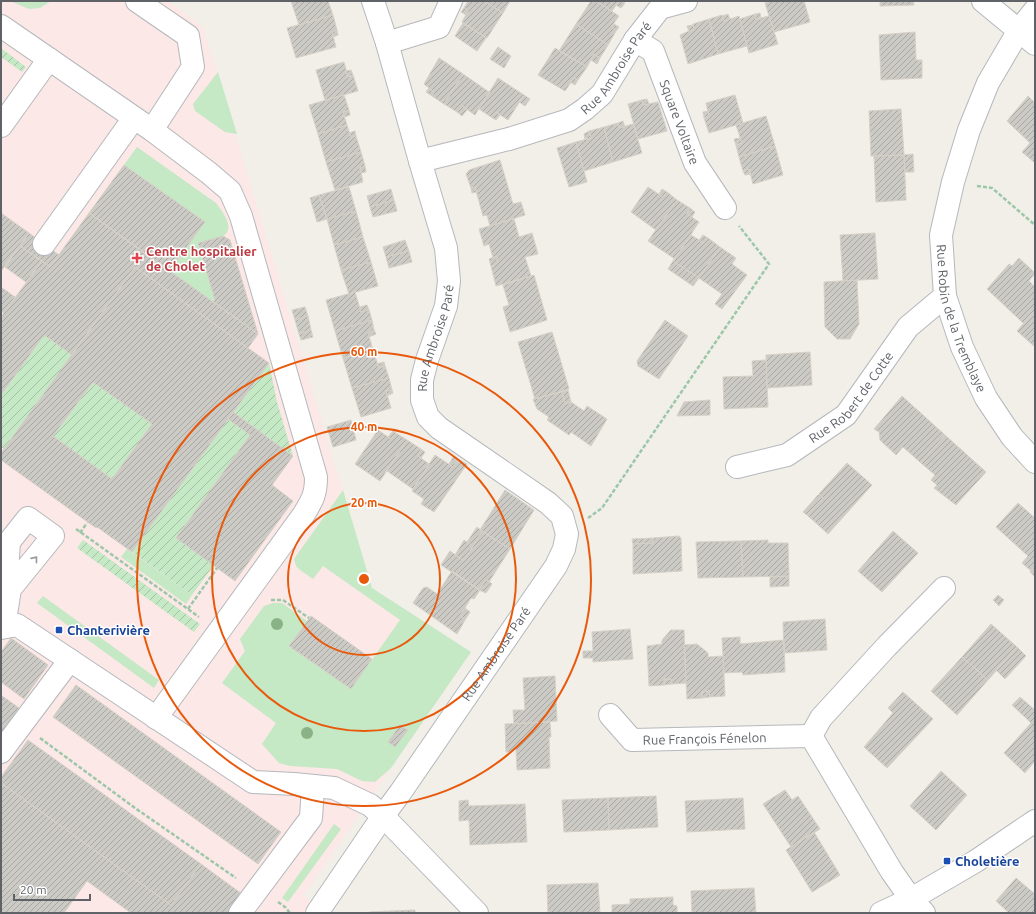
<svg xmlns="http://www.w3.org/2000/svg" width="1036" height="914" viewBox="0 0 1036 914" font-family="Ubuntu,sans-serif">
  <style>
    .medical { fill: #fce8e6 }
    .grass { fill: #c5e8c5 }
    .garden { fill: url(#garden-furrows) }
    .building { fill: url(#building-hatch); stroke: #d6d1c6; fill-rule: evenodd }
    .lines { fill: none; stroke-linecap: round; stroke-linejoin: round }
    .minor-casing { stroke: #b5b8bc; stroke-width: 24 }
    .path { stroke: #9cc7a9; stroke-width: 2.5; stroke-dasharray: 4 2; stroke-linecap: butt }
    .minor { stroke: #fff; stroke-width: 22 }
    .tree { fill: #89b387 }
    .oneway { stroke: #979a9d }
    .ring { fill: none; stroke: #e8590c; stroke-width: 2 }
    .health-dot { fill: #e0444e; stroke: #fff; stroke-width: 1.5 }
    .transit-dot { fill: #1a4fb4; stroke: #fff; stroke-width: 1.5 }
    .labels { text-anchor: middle; stroke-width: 3; stroke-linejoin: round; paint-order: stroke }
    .street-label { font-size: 13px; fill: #5f6368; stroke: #fff }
    .health-label { font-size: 13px; font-weight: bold; fill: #be3a42; stroke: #fff; text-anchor: start }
    .transit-label { font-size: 13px; font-weight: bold; fill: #164399; stroke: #fff; text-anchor: start }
    .centre { fill: #e8590c; stroke: #fff; stroke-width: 2 }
    .ring-label { font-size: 12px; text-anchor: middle; font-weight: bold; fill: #e8590c; stroke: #fff; stroke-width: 3; stroke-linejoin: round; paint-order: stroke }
  </style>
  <defs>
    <pattern id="garden-furrows" width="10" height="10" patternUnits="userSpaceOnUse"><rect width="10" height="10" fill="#c5e8c5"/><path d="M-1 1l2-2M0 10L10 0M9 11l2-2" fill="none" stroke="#a3c0a4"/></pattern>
    <pattern id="building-hatch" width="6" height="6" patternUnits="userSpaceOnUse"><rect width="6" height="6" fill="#cccac5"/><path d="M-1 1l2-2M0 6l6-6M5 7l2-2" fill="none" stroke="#a9a8a4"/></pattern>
  </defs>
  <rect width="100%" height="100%" fill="#f1efe8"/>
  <path class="medical" d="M1 1H168L203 27 372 588 471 652 304 895 321 913H1Z"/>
  <path class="grass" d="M10 1H51L40 8 29 9Z
    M218 72 237 134 225 132 195 111 193 104Z
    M137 147 216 203C222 211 236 228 223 236 218 239 205 242 198 244L215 300 213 302 169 271 204 222 124 165Z
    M343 490 372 588 471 652 391 768 375 782 362 781 337 769 290 766 279 763 262 744 276 723 222 683 245 651 240 639 264 606 273 603H282L307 621 289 646 351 689 400 620 323 566 313 579 300 570 296 566 294 559Z
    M127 549 192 595 186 604 121 557Z
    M43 596 159 680 154 688 37 603Z
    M334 824 341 829 288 902 282 898Z"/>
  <path class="garden" d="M1 48 26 67 22 72 1 57Z
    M44 335 72 355 4 449 1 447V395Z
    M269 363 277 402 293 456 233 412Z
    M93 382 152 424 112 479 53 436Z
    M228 419 250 435 176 538 214 565 192 595 132 552Z
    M83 540 200 624 194 632 77 548Z"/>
  <path class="building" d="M291 1H328L333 15 299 25Z
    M468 1H484L503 13 487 38 462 22 468 11 464 8Z
    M484 1H510L503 13Z
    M591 1H596L619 16 611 27 616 31 608 45 576 24Z
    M596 1H619L612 11Z
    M619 1 625 3 621 8 616 5Z
    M772 1H804L810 22 774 32 765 3Z
    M880 1H913L914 5 880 6Z
    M464 8 468 11 466 15 461 12Z
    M760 13 761 19H756L755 14Z
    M728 14 730 19 724 21 722 16Z
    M755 14 756 19 769 16 778 44 749 53 740 19Z
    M333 15 337 30 332 32 336 47 296 58 287 28Z
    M722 15 724 21 739 16 747 46 718 54 709 19Z
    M709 19 718 54 688 64 680 35 689 31 694 30 693 24Z
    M463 23 486 38 477 51 455 36Z
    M576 24 608 45 600 58 594 54 587 67 559 51Z
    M614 24 619 27 616 31 611 27Z
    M693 25 694 30 689 31 687 26Z
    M337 30 338 35 333 37 332 32Z
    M915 32 916 60H922V78L881 80 879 35Z
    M498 47 511 56 504 68 490 59Z
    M555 48 587 67 578 80 574 78 565 91 538 75Z
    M594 54 600 58 597 64 591 60Z
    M439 58 463 74 444 104 432 96 434 92 424 84Z
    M344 62 348 77 353 75 358 91 325 100 316 70Z
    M351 70 353 75 348 77 346 71Z
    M463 74 489 92 475 115 462 106 457 112 444 104Z
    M498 78 524 95 508 120 496 112 491 117 479 109Z
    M574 78 578 80 575 85 570 82Z
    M429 88 434 92 432 96 426 92Z
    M344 95 349 110 343 112 347 125 318 134 309 105Z
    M524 95 530 99 525 106 519 102Z
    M735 95 743 123 709 133 704 118 709 116 706 103Z
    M1028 96 1035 103V163L1022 152 1030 143 1007 121Z
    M647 99 649 104 643 105 642 100Z
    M642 100 643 105 658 102 667 131 638 139 628 104Z
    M462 106 467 110 462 116 457 112Z
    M901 109 904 155 871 156 869 111Z
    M349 110 350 115 344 117 343 112Z
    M708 111 709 116 704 118 703 112Z
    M496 112 500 115 496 120 491 117Z
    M766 116 775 146 739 157 736 145 742 143 736 125Z
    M623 121 625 127 619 128 618 123Z
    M618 123 619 128 633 124 642 153 613 162 604 127Z
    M347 125 351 138 356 136 361 152 326 162 318 134Z
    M604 127 613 162 584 171 576 142 591 138 589 131Z
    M355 131 356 136 351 138 349 133Z
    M589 131 591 138 585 139 584 134Z
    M740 138 742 143 736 145 734 139Z
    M576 142 587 182 569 187 557 148Z
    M775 146 783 175 753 184 749 169 743 171 739 157Z
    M361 152 365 166 360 168 363 182 335 190 326 162Z
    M913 154 914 172H905L904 155Z
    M904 155 906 200 876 202 874 156Z
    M500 160 513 204 521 202 525 215 490 226 487 215 483 216 475 187 471 188 466 174 469 170Z
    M124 165 205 222 169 271 89 213Z
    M365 166 366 172 361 173 360 168Z
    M749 169 751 174 745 175 743 171Z
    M349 187 356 211 327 219 319 195Z
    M475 187 477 192 472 193 471 188Z
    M648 187 663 197 667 192 677 200 656 230 631 212Z
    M391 189 394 200 370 207 367 196Z
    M662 189 667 192 663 197 659 194Z
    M319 195 327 219 317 222 310 198Z
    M394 200 397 211 373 217 370 207Z
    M677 200 690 208 687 214 699 222 675 259 648 241Z
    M690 208 695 212 692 217 687 214Z
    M356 211 363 237 334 245 327 219Z
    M1 213 29 233 1 271Z
    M89 213 258 334 248 348 135 267 72 355 44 335 1 395V317L42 261 50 267Z
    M514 219 519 237 532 233 538 254 525 257 531 276 496 286 491 266H494L498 262 496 256 493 258 489 244 484 246 479 229Z
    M29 233 59 255 50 267 20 246Z
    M875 233 878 279 843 281 840 235Z
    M691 235 704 243 708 238 720 247 699 278 673 261Z
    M703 235 708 238 704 243 699 240Z
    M223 236 230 240 258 334 213 302 215 300 198 243Z
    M363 237 371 262 341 270 334 245Z
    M405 240 409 251 386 257 383 247Z
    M20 246 42 261 26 282 5 267Z
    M720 247 736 258 732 264 747 275 722 309 715 304 722 294 699 278Z
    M409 251 412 262 389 268 386 257Z
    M496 256 498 262 494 266H491L489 259Z
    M1019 258 1035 273 1029 281 1035 287V310L1023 323 987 289 1009 264 1012 266Z
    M673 261 699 278 693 286 668 269Z
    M371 262 378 286 349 294 341 270Z
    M135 267 269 363 132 552 97 527 96 528 1 460V453ZM93 382 152 424 112 479 53 436Z
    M534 275 547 320 510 332 503 307 509 305 503 285Z
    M857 280 859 324 850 339H837L825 327 824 282Z
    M1 287 15 297 4 313 1 311Z
    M355 292 361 312 369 310 372 320 335 331 326 300Z
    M367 305 369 310 361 312 360 307Z
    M305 307 308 316 295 320 292 310Z
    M1035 310V347L1017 331Z
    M308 316 311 330 299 334 295 320Z
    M372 320 374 330 368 333 373 350 343 358 335 331Z
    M665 320 688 336 659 379 638 366 637 361Z
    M311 330 313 337 301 340 299 334Z
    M374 330 376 334 369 337 368 333Z
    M552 332 569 389 535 399 518 342Z
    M373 350 379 368 385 366 389 378 352 388 343 358Z
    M810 352 812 385 767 388 766 355Z
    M766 360 768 407 724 409 723 377 753 376 752 361Z
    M384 362 385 366 379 368 377 364Z
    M389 378 392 390 386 391 391 408 361 417 352 388Z
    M392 390 393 393 387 396 386 391Z
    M568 390 571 402 565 404 562 392Z
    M562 392 565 404 571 402 584 411 587 406 607 419 591 446 571 432 569 435 547 420 549 417 537 409 533 399Z
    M902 396 945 435 921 463 903 447 896 455 880 440 879 432 874 429Z
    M710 400V415L677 416 684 402Z
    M233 412 293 456 272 485 293 501 235 581 176 538 250 435 228 419Z
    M351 420 356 440 333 447 327 427Z
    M378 430 391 439 396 433 407 440 380 481 355 464Z
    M393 431 396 433 391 439 388 437Z
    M945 435 986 472 956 505 934 488 937 485 931 480 935 475 921 463Z
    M407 440 421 449 418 456 429 464 413 489 387 471Z
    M421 449 425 452 421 458 418 456Z
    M435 455 453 467 458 459 467 464 434 512 421 504 424 499 412 491Z
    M454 456 458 459 453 467 449 464Z
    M847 463 872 485 828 534 807 515 823 498 819 494Z
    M505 490 534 510 510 549 480 530Z
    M819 494 823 498 807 515 803 512Z
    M1018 503 1035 518V566L1031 571 1022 563 1028 556 996 527Z
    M477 527 482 531 473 546 467 542Z
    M482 531 510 549 489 582 486 579 479 590 441 565 450 551 464 561Z
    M893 531 918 553 882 592 858 571Z
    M679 536 681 538 682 571 633 574V544L653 543V538Z
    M653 538V543L633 544 632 539Z
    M464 540 473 546 464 561 455 555Z
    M768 540V543H788L789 576 743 577 741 541Z
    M741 541 743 577 698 578 696 542Z
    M1035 566V577L1030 572Z
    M452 571 480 590 474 599 471 598 460 616 465 620 457 634 413 603 423 588 427 587 437 594Z
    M789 576V586L770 587V577Z
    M486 579 492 584 486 593 479 590Z
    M998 595 1004 600 999 606 993 600Z
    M465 608 470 612 465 620 460 616Z
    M311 616 372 659 351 689 289 646Z
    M825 619 827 650 784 653 783 622Z
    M991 624 1017 647 988 680 962 657Z
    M630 629 633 659 593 662V658H583V651H593L592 632Z
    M671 630H684L686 683 672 684 671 679H664V685L649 686 647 646 662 644V640Z
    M740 637V644L784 640 785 672 743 675 742 672 724 673 722 638Z
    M11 638 48 665 24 699 1 682V652Z
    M697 644 708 653V657L723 656 725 696 710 697 709 691 702 692V698L687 699 684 645Z
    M1017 647 1026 656 1005 679 996 670Z
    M962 657 988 680 957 715 931 691Z
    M555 676 557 721 514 724 513 710H525L523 678Z
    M664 679H671L672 684 664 685Z
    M76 685 281 832 258 864 53 717Z
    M709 691 710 697 702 698V692Z
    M903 692 933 719 887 768 864 747 893 713 888 708Z
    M1 695 19 708 1 734Z
    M1020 697 1035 710V761L1025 773 1004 753 1031 723 1012 705Z
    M550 722 551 737H549L550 768 517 770 516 749 512 750V752H506L505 724Z
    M400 725 408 730 395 747 388 742Z
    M28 740 201 864 171 905 1 783V777Z
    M941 771 967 795 936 830 910 806Z
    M1 783 171 905 201 864 242 894 229 913H131L87 881 64 913H1Z
    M785 790 792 800 798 796 820 829 791 847 763 804Z
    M656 796 658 827 609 830 608 798Z
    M608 798 609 830 564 832 562 800Z
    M743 798 745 829 687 832 685 801Z
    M468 800 469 806 525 804 527 842 470 845 469 820 459 821V801Z
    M814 832 840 875 812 892 786 850Z
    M1016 878 1035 894V913H1009L996 901Z
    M598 883 600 913H548L547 885Z
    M754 888 756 913H692L691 891Z
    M673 897V905L677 906V913H612V905L630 904V899Z
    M415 910V913H369V912Z"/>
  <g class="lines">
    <defs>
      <g id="minor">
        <path d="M137 1 188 36 193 67 152 130"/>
        <path d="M373 1 387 43 420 161"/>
        <path d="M983 1 1035 44"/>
        <path id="s1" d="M1035 10 1019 30 988 83 969 130 953 182 941 235 945 296 962 347 986 398 1012 437 1035 462"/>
        <path d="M1 26 152 130 209 173 230 191 241 216 316 477C316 494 313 499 304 514L156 718"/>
        <path id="s2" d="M635 40 653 51 695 163 725 208"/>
        <path d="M387 43 439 27 451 1"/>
        <path d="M1 126 49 59"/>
        <path d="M44 244 134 118"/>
        <path id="s3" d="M737 467 787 455 846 415 908 327 945 296"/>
        <path d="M4 627 10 589 7 574 9 542 28 518 53 536 10 589"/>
        <path d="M1 628 17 625 253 782 294 784 334 788 370 805 383 816 477 913"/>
        <path id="s4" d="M610 715 632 740 811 736 892 872 911 899 924 913"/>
        <path d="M811 736 821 718 887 646 944 588"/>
        <path d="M1 752 70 660"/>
        <path d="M240 913 311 818 313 786"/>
        <path id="s5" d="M317 913 383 816 400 793 556 566 564 549 567 534 562 516 548 503 439 428 428 417 422 400V380L427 360 446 306 449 281 446 248 420 161 509 139 569 120 585 109 602 94 635 40 660 8 686 1"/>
        <path d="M881 913 911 899 976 861 1035 821"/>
      </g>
    </defs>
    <use href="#minor" class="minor-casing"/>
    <path class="path" d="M977 186 992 188 1035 225
      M588 518 602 508 769 264 739 226
      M76 529 199 617
      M80 533 87 523
      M271 600H283L309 618
      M188 609 217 568
      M40 738 135 808 236 878
      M278 902 285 907 290 913"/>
    <use href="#minor" class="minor"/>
  </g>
  <g class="tree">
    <circle cx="277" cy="624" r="6"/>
    <circle cx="307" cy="733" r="6"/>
  </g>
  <defs><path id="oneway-chevron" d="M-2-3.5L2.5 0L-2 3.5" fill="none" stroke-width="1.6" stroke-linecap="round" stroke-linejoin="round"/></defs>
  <use class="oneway" href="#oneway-chevron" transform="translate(35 559) rotate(-51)"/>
  <g class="ring">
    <circle cx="364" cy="579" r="76"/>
    <circle cx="364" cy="579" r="152"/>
    <circle cx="364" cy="579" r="227"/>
  </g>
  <path class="health-dot" d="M135 252h4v4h4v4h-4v4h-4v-4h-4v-4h4z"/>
  <g class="transit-dot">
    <rect x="55" y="626" width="8" height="8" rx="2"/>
    <rect x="943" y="857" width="8" height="8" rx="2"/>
  </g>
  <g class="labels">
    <g class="street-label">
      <text dy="5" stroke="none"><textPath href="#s5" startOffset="1132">Rue Ambroise Paré</textPath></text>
      <text dy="5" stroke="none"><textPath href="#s2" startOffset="97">Square Voltaire</textPath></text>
      <text dy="5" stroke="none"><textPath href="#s1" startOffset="333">Rue Robin de la Tremblaye</textPath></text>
      <text dy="5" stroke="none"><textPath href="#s5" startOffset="723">Rue Ambroise Paré</textPath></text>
      <text dy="5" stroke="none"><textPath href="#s3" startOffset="139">Rue Robert de Cotte</textPath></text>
      <text dy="5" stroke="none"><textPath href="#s5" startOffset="315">Rue Ambroise Paré</textPath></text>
      <text dy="5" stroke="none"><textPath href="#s4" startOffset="106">Rue François Fénelon</textPath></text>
    </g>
    <g class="health-label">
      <text x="146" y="256">Centre hospitalier<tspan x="146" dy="15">de Cholet</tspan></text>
    </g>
    <g class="transit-label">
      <text x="67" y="635">Chanterivière</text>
      <text x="955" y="866">Choletière</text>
    </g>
  </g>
  <circle cx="364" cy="579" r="6" class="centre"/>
  <g class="ring-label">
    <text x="364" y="356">60 m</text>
    <text x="364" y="431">40 m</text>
    <text x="364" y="507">20 m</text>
  </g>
  <rect width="1036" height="914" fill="none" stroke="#5f6368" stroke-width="4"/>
  <path d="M14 894v6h76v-6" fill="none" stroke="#5f6368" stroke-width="2"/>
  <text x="20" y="894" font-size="12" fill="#5f6368" stroke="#ffffff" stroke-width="3" paint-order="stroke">20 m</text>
</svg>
